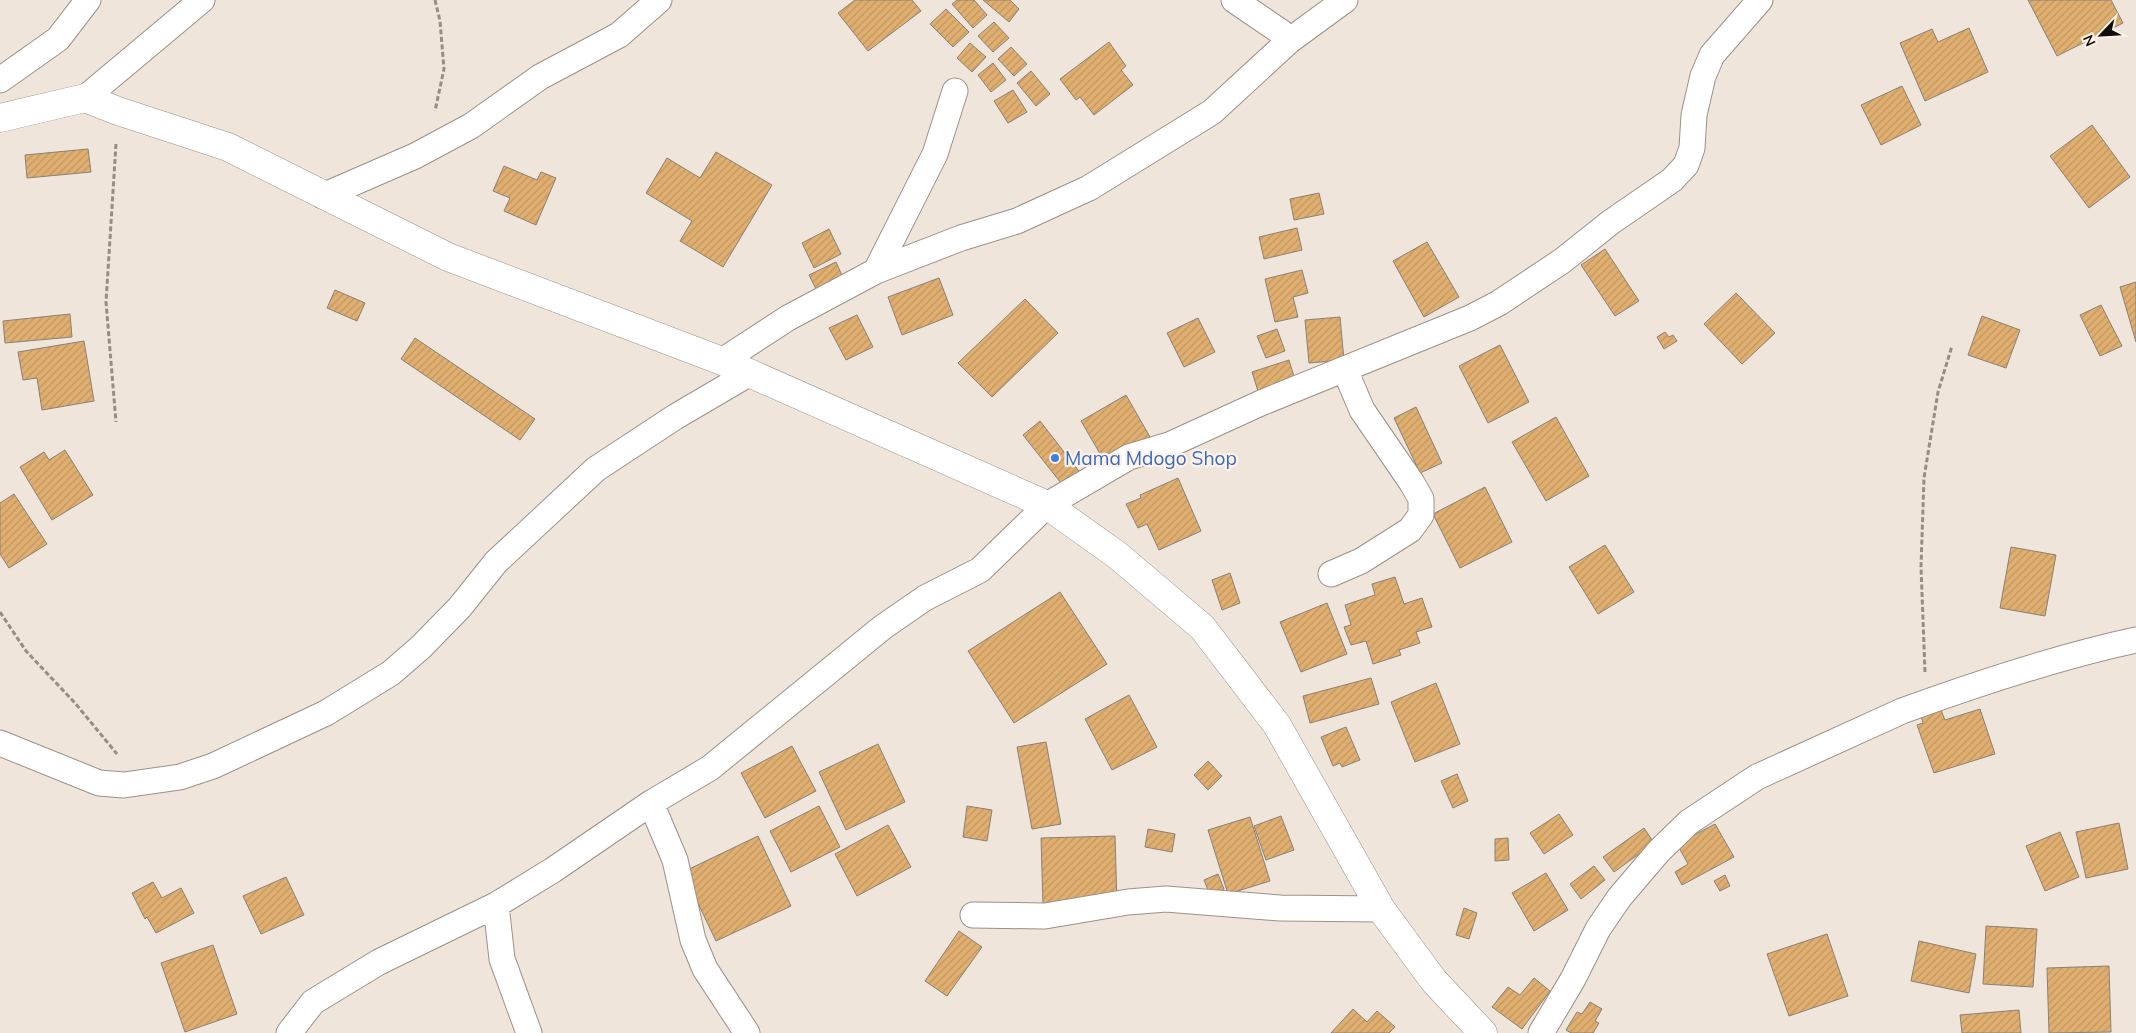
<svg xmlns="http://www.w3.org/2000/svg" width="2136" height="1033" viewBox="0 0 2136 1033" font-family="Mulish,sans-serif">
  <style>
    .building { fill: url(#building-hatch); stroke: #898076 }
    .lines { fill: none; stroke-linecap: round; stroke-linejoin: round }
    .minor-casing { stroke: #9b9188; stroke-width: 27 }
    .tertiary-casing { stroke: #9b9188; stroke-width: 29 }
    .path { stroke: #958d86; stroke-width: 3; stroke-dasharray: 5 2.5; stroke-linecap: butt }
    .minor { stroke: #fff; stroke-width: 25 }
    .tertiary { stroke: #fff; stroke-width: 28 }
    .shop-dot { fill: #3f7fe0; stroke: #fef2e8; stroke-width: 2 }
    .labels { text-anchor: middle; stroke-width: 4.5; stroke-linejoin: round; paint-order: stroke }
    .shop-label { font-size: 19px; fill: #366cbe; stroke: #fef2e8; text-anchor: start }
  </style>
  <defs>
    <pattern id="building-hatch" width="6" height="6" patternUnits="userSpaceOnUse" patternTransform="scale(1.25)"><rect width="6" height="6" fill="#e0af70"/><path d="M-1 1l2-2M0 6l6-6M5 7l2-2" fill="none" stroke="#bf9560"/></pattern>
  </defs>
  <rect width="100%" height="100%" fill="#f0e5db"/>
  <path class="building" d="M855 0H912L921 11 868 51 838 13Z
    M957 0H974L987 15 973 28 952 4Z
    M983 0H1010L1019 9 1009 22Z
    M2028 0H2111L2123 23 2057 56Z
    M946 9 969 32 953 47 930 24Z
    M994 22 1009 38 993 52 978 36Z
    M1969 28 1988 72 1925 101 1900 43 1932 29 1938 42Z
    M1109 42 1126 66 1121 70 1133 85 1094 115 1080 97 1076 100 1060 79Z
    M970 43 986 57 972 72 957 58Z
    M1011 47 1027 64 1014 76 998 59Z
    M993 63 1006 80 991 92 978 75Z
    M1031 71 1050 94 1036 106 1017 83Z
    M1902 86 1921 125 1881 145 1861 105Z
    M1013 90 1027 112 1008 123 994 101Z
    M2092 125 2130 177 2089 208 2050 156Z
    M88 149 91 172 27 178 25 155Z
    M716 152 772 185 723 267 680 241 692 221 646 193 667 158 700 178Z
    M504 166 537 180 541 172 556 178 536 225 504 211 510 198 493 191Z
    M1319 193 1324 214 1294 220 1290 199Z
    M1297 228 1302 250 1264 259 1259 237Z
    M829 229 841 254 814 268 802 243Z
    M1427 242 1459 297 1424 317 1393 261Z
    M1605 249 1639 301 1615 316 1581 265Z
    M836 262 848 289 822 301 809 275Z
    M1302 270 1308 293 1293 297 1298 317 1275 322 1265 279Z
    M939 278 953 315 902 335 888 297Z
    M2136 282V342L2120 287Z
    M335 290 365 303 357 321 327 308Z
    M1736 293 1775 333 1742 364 1704 324Z
    M1025 299 1058 333 992 397 958 363Z
    M2101 305 2122 346 2100 356 2080 315Z
    M70 314 72 337 5 343 3 321Z
    M857 315 873 347 846 360 829 328Z
    M1982 316 2020 330 2006 368 1968 355Z
    M1340 317 1344 360 1309 363 1305 320Z
    M1198 318 1215 352 1184 367 1167 333Z
    M1277 329 1285 351 1266 358 1257 336Z
    M1665 332 1669 337 1673 335 1677 341 1664 349 1657 337Z
    M415 338 535 419 520 440 401 359Z
    M84 341 94 401 42 410 37 378 23 380 18 352Z
    M1500 345 1529 402 1488 423 1459 366Z
    M1289 360 1295 380 1258 391 1252 372Z
    M1126 395 1150 437 1106 464 1081 421Z
    M1416 407 1442 463 1420 473 1394 418Z
    M1556 417 1589 476 1546 501 1512 442Z
    M1040 421 1082 475 1065 488 1023 435Z
    M65 450 93 495 52 520 20 467 44 452 49 460Z
    M1178 478 1201 531 1159 550 1147 524 1138 528 1126 504 1141 498 1140 495Z
    M1485 487 1512 542 1460 568 1433 514Z
    M14 494 47 544 9 568 0 554V503Z
    M1605 545 1634 592 1598 614 1569 567Z
    M2011 547 2056 555 2045 616 2000 608Z
    M1230 573 1240 603 1222 610 1212 580Z
    M1395 577 1404 604 1422 598 1432 627 1416 632 1420 643 1399 650 1401 655 1373 664 1366 641 1351 645 1344 627 1351 625 1345 605 1375 595 1372 584Z
    M1060 592 1107 664 1014 723 968 651Z
    M1327 603 1347 654 1301 672 1280 622Z
    M1371 678 1379 704 1310 723 1303 696Z
    M1436 683 1460 744 1415 762 1391 702Z
    M1129 695 1157 747 1112 770 1085 719Z
    M1980 709 1995 754 1934 773 1917 725 1923 723 1921 716 1941 710 1945 720Z
    M1346 727 1360 760 1342 767 1340 763 1333 766 1321 737Z
    M1046 742 1061 824 1032 829 1017 747Z
    M878 744 905 802 846 830 819 772Z
    M792 746 816 791 765 818 741 773Z
    M1208 761 1222 776 1208 790 1194 775Z
    M1457 774 1468 801 1453 808 1441 781Z
    M819 806 840 847 791 872 770 831Z
    M967 806 992 810 987 841 963 837Z
    M1559 814 1573 835 1544 854 1530 833Z
    M1281 816 1294 850 1266 860 1254 826Z
    M1250 817 1270 881 1228 894 1208 830Z
    M2119 823 2128 869 2086 878 2076 832Z
    M1715 824 1734 857 1682 885 1675 872 1688 864 1677 844Z
    M888 825 911 867 857 896 835 854Z
    M1644 828 1654 843 1614 872 1603 857Z
    M1148 829 1175 834 1172 852 1145 847Z
    M2060 832 2079 877 2045 891 2026 846Z
    M758 836 791 906 716 941 683 872Z
    M1115 836 1117 903 1043 905 1041 838Z
    M1508 838 1509 860 1495 861V839Z
    M1594 866 1605 880 1581 899 1570 884Z
    M1546 873 1568 910 1534 931 1512 893Z
    M1218 874 1224 889 1210 895 1204 880Z
    M1725 875 1730 886 1720 891 1714 881Z
    M286 877 304 915 261 934 243 896Z
    M153 882 162 898 181 888 194 913 156 933 147 917 145 919 132 893Z
    M1464 908 1477 913 1469 939 1456 935Z
    M1986 926 2037 929 2033 987 1983 984Z
    M959 931 982 947 947 996 925 981Z
    M1827 934 1848 996 1789 1016 1767 954Z
    M1919 941 1976 954 1969 993 1911 981Z
    M213 945 237 1014 185 1032 161 963Z
    M2109 966 2111 1032 2049 1033 2047 968Z
    M1534 978 1550 991 1522 1029 1492 1007 1508 987 1520 995Z
    M1590 1002 1602 1009 1595 1021 1599 1023 1593 1033H1571L1566 1030 1577 1012 1582 1014Z
    M1353 1009 1367 1022 1377 1011 1395 1027 1389 1033H1331Z
    M2019 1010 2021 1033H1962L1960 1015Z"/>
  <g class="lines">
    <defs>
      <path id="minor" d="M1234 0 1281 32 1289 41
        M0 80 58 39 88 0
        M85 98 202 0
        M323 196 415 156 471 126 540 77 619 35 659 0
        M876 271 935 154 955 91
        M722 361 788 318 876 271 961 238 1017 221 1089 188 1212 112 1289 41 1345 0
        M1331 574 1361 561 1410 530 1421 515V499L1412 483 1362 410 1345 370
        M0 743 99 783 124 785 180 777 213 766 326 713 391 673 421 647 460 607 496 562 596 469 675 417 750 373
        M651 803 675 860 693 940 705 969 747 1033
        M496 905 502 959 529 1033
        M973 915 1045 916 1128 902 1166 899 1280 908 1381 909
        M289 1033 313 1002 379 962 496 905 553 870 651 803 710 768 883 627 925 598 980 570 1047 505 1129 457 1169 445 1261 403 1470 318 1499 303 1562 261 1611 222 1672 180 1686 165 1692 148 1694 115 1703 76 1712 55 1760 0
        M1541 1033 1573 979 1598 929 1619 898 1659 851 1689 822 1757 777 1902 711C1979 683 2057 657 2136 640"/>
      <path id="tertiary" d="M0 118 85 98 118 111 228 147 448 257 722 361 1047 505 1117 555 1202 627 1277 725 1381 909 1434 981 1483 1033"/>
    </defs>
    <use href="#minor" class="minor-casing"/>
    <use href="#tertiary" class="tertiary-casing"/>
    <path class="path" d="M435 0 440 21 444 69 435 111
      M116 144 106 302 116 422
      M0 612 26 651 75 703 117 754
      M1925 672 1921 567 1924 478 1938 392 1952 346"/>
    <use href="#minor" class="minor"/>
    <use href="#tertiary" class="tertiary"/>
  </g>
  <circle class="shop-dot" cx="1055" cy="458" r="5"/>
  <g class="labels">
    <g class="shop-label">
      <text x="1065" y="465">Mama Mdogo Shop</text>
    </g>
  </g>
  <g transform="translate(2101 35) rotate(245)" stroke="#fef2e8" stroke-width="4" paint-order="stroke">
  <path d="M0-4L9 19L0 12L-9 19Z" fill="#110d0a"/>
  <text y="-8" font-size="14" font-weight="bold" text-anchor="middle" fill="#110d0a">N</text>
  </g>
</svg>
